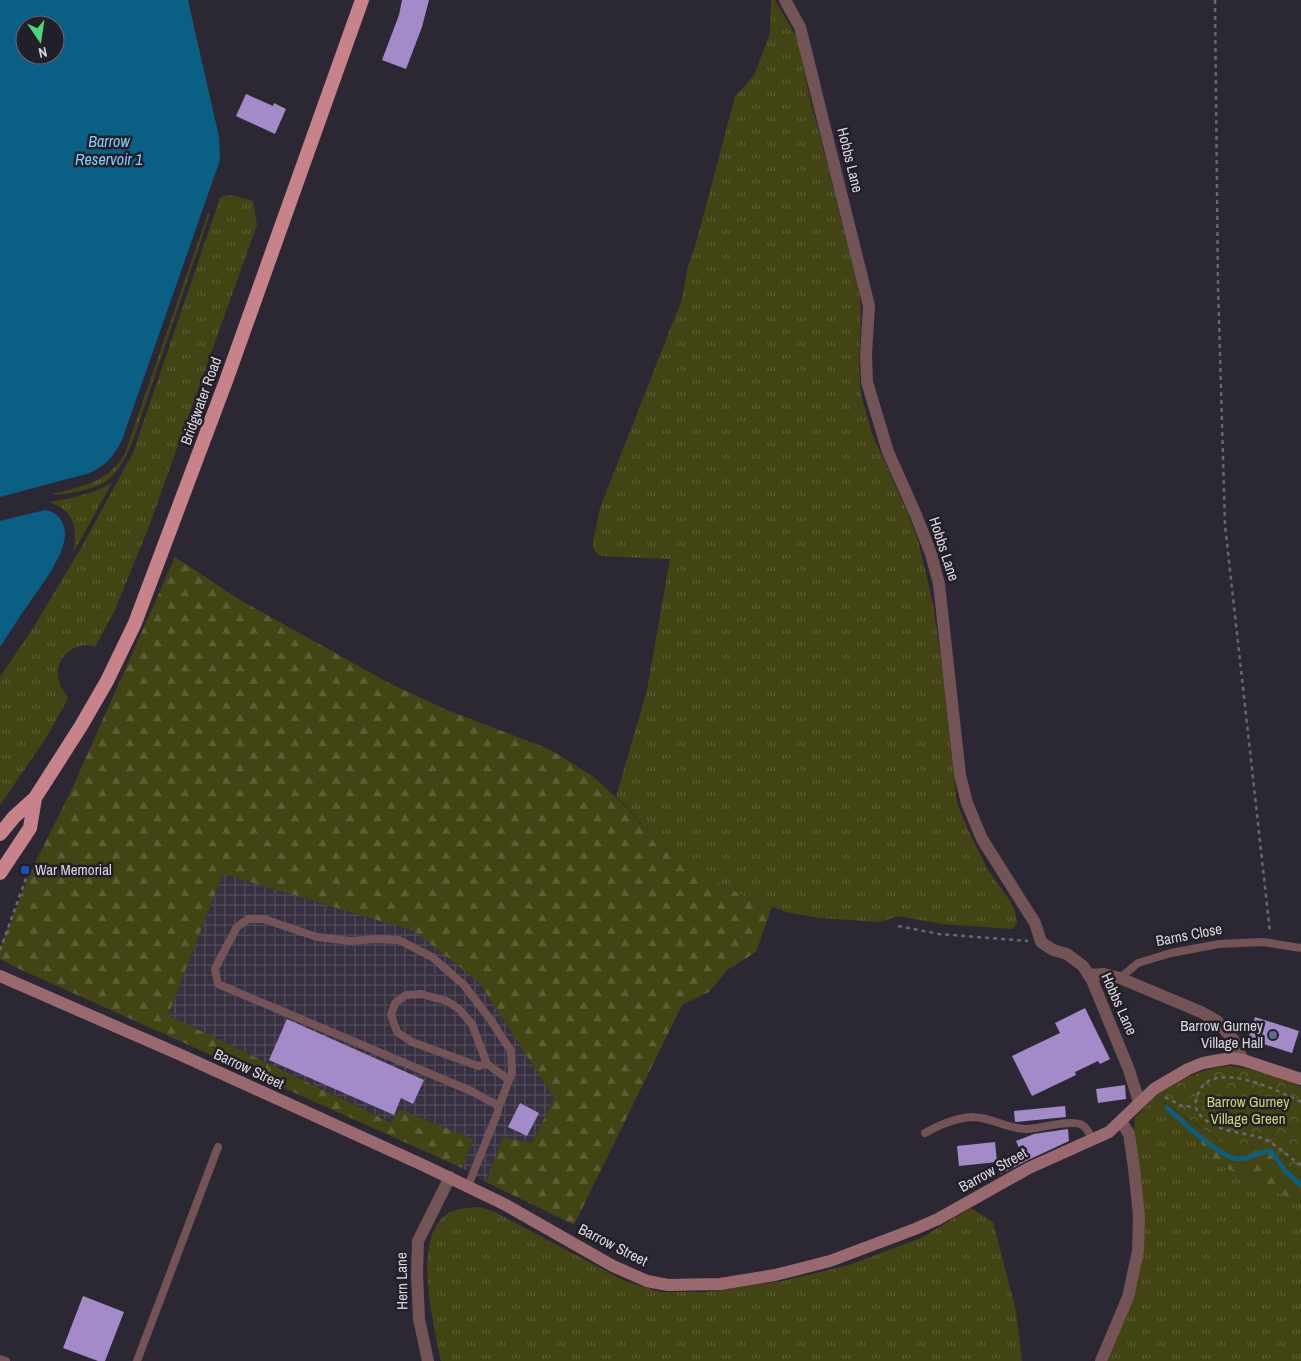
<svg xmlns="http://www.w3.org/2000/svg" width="1301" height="1361" viewBox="0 0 1301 1361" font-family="'Archivo Narrow',sans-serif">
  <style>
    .industrial { fill: url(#industrial-grid) }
    .grass { fill: url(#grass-tufts) }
    .forest { fill: url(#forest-firs) }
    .park { fill: url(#park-crowns) }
    .water { fill: #095f84; fill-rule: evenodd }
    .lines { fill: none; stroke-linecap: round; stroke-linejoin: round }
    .stream { stroke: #095f84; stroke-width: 4.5 }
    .building { fill: #a38ac8 }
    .path { stroke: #6a6670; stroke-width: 2.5; stroke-dasharray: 4 4; stroke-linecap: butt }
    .service { stroke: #735356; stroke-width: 8 }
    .minor { stroke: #735356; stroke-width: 12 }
    .secondary { stroke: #9a696f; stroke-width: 12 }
    .trunk { stroke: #c7828a; stroke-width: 14 }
    .transit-dot { fill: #1a4fb4; stroke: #231f29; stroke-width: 2 }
    .service-dot { fill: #5c6f8a; stroke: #231f29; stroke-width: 2 }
    .labels { text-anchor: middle; stroke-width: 5; stroke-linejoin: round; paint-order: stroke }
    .street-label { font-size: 15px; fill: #d9d6dd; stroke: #231f29 }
    .poi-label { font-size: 15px; fill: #d9d6dd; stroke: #231f29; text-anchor: start }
    .park-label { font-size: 15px; fill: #cfd26e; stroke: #231f29 }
    .water-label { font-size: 16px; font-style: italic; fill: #7fcdf9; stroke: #231f29 }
  </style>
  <defs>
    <pattern id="industrial-grid" width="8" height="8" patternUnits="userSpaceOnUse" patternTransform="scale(1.25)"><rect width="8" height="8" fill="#363040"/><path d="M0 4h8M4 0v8" fill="none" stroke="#524d5b"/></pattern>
    <pattern id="grass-tufts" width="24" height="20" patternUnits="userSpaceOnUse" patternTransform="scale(1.25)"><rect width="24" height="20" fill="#434413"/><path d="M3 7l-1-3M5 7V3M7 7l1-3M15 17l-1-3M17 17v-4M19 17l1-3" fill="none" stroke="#5e5e35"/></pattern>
    <pattern id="forest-firs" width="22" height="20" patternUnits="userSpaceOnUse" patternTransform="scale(1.25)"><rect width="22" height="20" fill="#434413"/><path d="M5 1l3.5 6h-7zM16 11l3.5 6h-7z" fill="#5e5e35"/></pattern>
    <pattern id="park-crowns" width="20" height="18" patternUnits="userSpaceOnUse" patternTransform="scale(1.25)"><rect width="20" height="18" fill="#434413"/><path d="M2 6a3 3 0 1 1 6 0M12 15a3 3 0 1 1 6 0" fill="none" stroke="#5e5e35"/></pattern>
  </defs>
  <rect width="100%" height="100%" fill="#2c2833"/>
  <path class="industrial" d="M223 874 414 931 479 982 554 1098 532 1143 503 1137 486 1182 462 1168 473 1139 399 1109 393 1123 168 1015Z"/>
  <path class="grass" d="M771 0H775L798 40 811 104 817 124 859 290 861 311 859 368 861 394 872 434 907 511 918 540 933 604 943 674 957 802 967 828 988 870 1010 901 1015 911 1017 923 1012 929 942 924 899 916 880 922 819 918 786 912 744 896 703 876 656 842 627 807 616 797 647 690 670 559 600 556 594 550 593 542 600 508 682 299 688 266 696 243 735 97 754 75 770 34Z
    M232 195 253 201 257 225 148 529 114 612 95 647C77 640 56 656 58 676 59 685 64 691 68 698L48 735 0 805V677L33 628 81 548 133 453 220 198 223 196Z
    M208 213 210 214 133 440C115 484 103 488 58 495L53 494C82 486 106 483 124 456Z
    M112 483 73 553C78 528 75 511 49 502 73 498 90 495 112 483Z
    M1155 1096 1187 1119 1212 1162 1301 1203V1361H1108L1133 1297 1139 1178 1134 1130 1135 1118Z
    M479 1207 495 1212 625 1281 661 1292H706L783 1281 849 1265 921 1238 971 1208 993 1222 1016 1311 1022 1361H441C434 1324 413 1246 443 1217 452 1208 468 1208 479 1207Z"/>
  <path class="forest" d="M175 557 240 600 389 683 447 710 549 749 594 777 626 807 656 842 703 875 744 896 772 907 756 952 727 970 709 992 682 1005 574 1225 486 1182 503 1137 532 1143 554 1098 479 982 414 931 223 874 168 1015 392 1123 399 1109 473 1139 462 1168 15 967 0 959V948L29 875 71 791Z
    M1187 1119 1243 1157 1262 1152 1266 1148H1270L1286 1171 1301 1184V1203L1212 1162Z"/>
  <path class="park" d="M1232 1066C1256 1070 1279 1075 1301 1087V1184L1286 1171 1270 1148C1260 1148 1255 1160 1243 1157L1155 1096C1179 1080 1203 1067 1232 1066Z"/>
  <path class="water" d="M0 0H188L219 137 220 160 122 440C113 457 108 464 90 473L0 497ZM25 25H55V55H25Z
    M45 510C60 512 68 527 64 542 60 561 41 586 30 602 19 617 10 632 0 647V521Z"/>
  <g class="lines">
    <path class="stream" d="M1167 1108C1182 1121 1220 1157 1237 1159 1250 1160 1259 1151 1271 1151L1286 1172 1301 1185"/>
  </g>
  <path class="building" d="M402 0H429L422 27 406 69 382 60 399 15Z
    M246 94 273 106 274 103 286 109 275 134 236 116Z
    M1085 1008 1110 1059 1100 1064 1098 1061 1075 1072 1076 1075 1032 1096 1012 1056 1060 1033 1055 1023Z
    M1255 1017 1299 1031 1292 1053 1248 1039Z
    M287 1019 424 1080 413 1104 401 1098 394 1115 269 1060Z
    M1125 1085 1126 1099 1098 1103 1096 1089Z
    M520 1103 539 1113 527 1136 508 1127Z
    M1065 1106 1066 1117 1015 1122 1014 1111Z
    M1068 1129 1069 1141 1026 1161 1001 1174 996 1165 1021 1152 1016 1141 1034 1134Z
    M995 1142 997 1162 959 1166 957 1146Z
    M83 1296 124 1312 105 1361H98L63 1348Z"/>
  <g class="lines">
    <path class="path" d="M1215 0 1218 286 1225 525 1270 932
      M898 926 939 934 1028 941
      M0 950 29 870 20 864
      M1165 1097 1182 1106 1195 1107
      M1301 1102C1279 1091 1212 1057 1198 1094 1195 1101 1194 1109 1200 1115 1220 1136 1249 1130 1270 1142 1281 1149 1290 1158 1301 1165"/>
    <path class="service" d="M1120 978 1138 963 1171 953 1219 944 1263 942 1301 948
      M487 1064 478 1066 412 1042 397 1032 391 1015 395 1003 406 995 421 994 447 1001 459 1009 472 1024 487 1064 509 1080
      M925 1133C939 1125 954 1118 972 1117 992 1117 1008 1130 1028 1129 1041 1128 1072 1119 1082 1125 1088 1128 1090 1135 1092 1140
      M468 1186 497 1114 499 1106 512 1072 511 1051 490 1019 464 985 432 957 399 940 375 939 351 941 317 937 264 919H248L237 927 222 955 215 969 218 984 471 1091 499 1106
      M0 1359 6 1361
      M137 1361 218 1147"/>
    <path class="minor" d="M785 0 800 27 869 306 866 355 867 382 888 452 916 515 931 554 939 584 960 775 967 803 982 839 1035 923 1041 942 1053 950 1067 954 1083 966 1092 980 1129 1070 1139 1102
      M1089 975 1104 974 1120 978 1201 1012 1217 1021 1233 1039 1243 1060
      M428 1361 419 1319 417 1274 418 1241 450 1177
      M1101 1361 1128 1297 1138 1251 1139 1216 1134 1168 1129 1134 1121 1121"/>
    <path class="secondary" d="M0 976 181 1055 425 1166 504 1204 613 1266 647 1281 668 1285 720 1284 775 1275 830 1261 915 1229 938 1219 1029 1168 1109 1132 1154 1089 1188 1069 1203 1063 1231 1058 1243 1060 1301 1079"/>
    <path class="trunk" d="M0 834 14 817 35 798 81 726 107 681 135 623 226 381 362 0
      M0 873 30 828 35 798"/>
  </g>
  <rect class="transit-dot" x="20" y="865" width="10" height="10" rx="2.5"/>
  <circle class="service-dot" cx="1273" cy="1035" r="5"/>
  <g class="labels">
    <g class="street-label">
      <text transform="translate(850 160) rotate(76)" y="5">Hobbs Lane</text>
      <text transform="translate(201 401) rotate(-70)" y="5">Bridgwater Road</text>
      <text transform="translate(944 549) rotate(72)" y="5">Hobbs Lane</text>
      <text transform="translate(1189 935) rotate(-11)" y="5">Barns Close</text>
      <text transform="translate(1119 1004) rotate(66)" y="5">Hobbs Lane</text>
      <text transform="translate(249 1069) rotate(25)" y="5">Barrow Street</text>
      <text transform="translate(993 1170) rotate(-29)" y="5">Barrow Street</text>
      <text transform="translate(613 1245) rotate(27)" y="5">Barrow Street</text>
      <text transform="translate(402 1281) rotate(-91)" y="5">Hern Lane</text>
    </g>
    <g class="poi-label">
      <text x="35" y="875">War Memorial</text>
      <text x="1263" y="1031" text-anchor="end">Barrow Gurney<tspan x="1263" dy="17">Village Hall</tspan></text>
    </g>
    <g class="park-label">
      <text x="1248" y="1107">Barrow Gurney<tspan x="1248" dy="17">Village Green</tspan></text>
    </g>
    <g class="water-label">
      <text x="109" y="147">Barrow<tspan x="109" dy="18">Reservoir 1</tspan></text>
    </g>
  </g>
  <g transform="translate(40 40) rotate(167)"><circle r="24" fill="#231f29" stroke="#6c6871"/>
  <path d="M0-4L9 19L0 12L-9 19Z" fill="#4ad778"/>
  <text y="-8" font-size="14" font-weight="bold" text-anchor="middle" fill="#d9d6dd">N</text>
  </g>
</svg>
